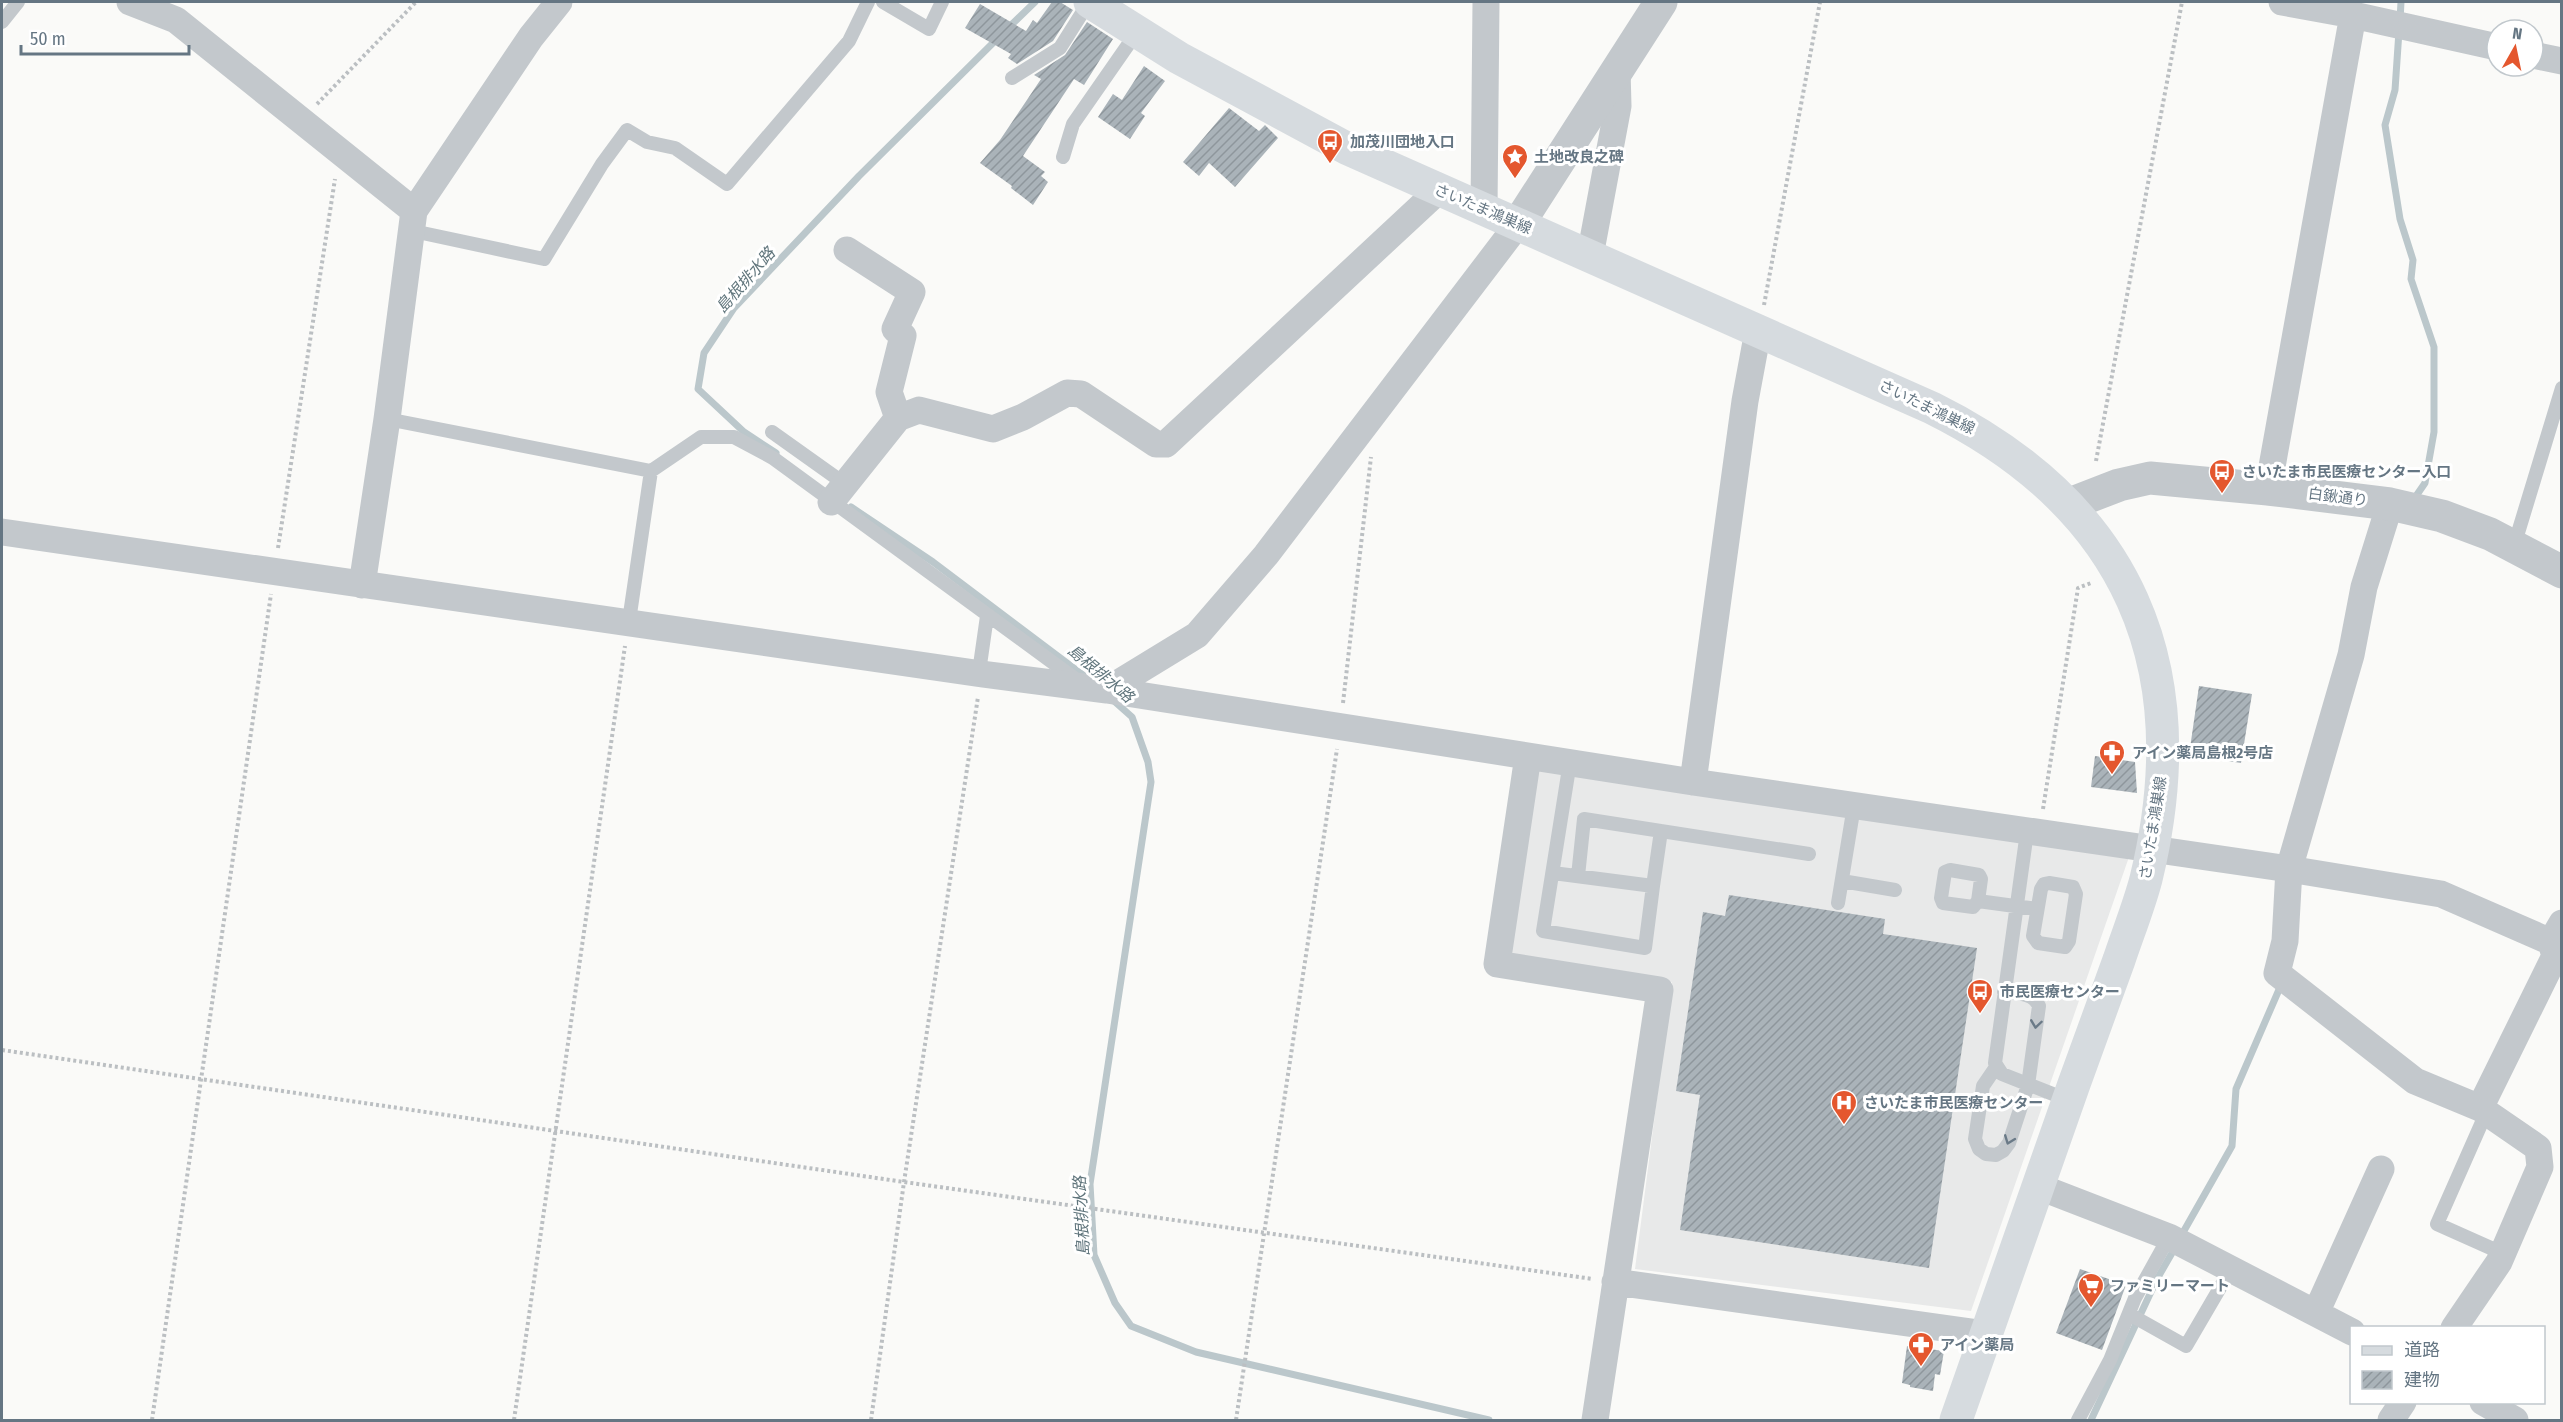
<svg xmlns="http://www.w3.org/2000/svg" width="2563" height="1422" viewBox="0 0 2563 1422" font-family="'Fira Sans Condensed','Noto Sans JP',sans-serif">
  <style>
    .built { fill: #e8e9e9 }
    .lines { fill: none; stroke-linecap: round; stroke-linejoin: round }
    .stream { stroke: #bbc7cb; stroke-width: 7 }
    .building { fill: url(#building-hatch) }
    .path { stroke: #bbbfc2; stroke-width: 4; stroke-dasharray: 3 3; stroke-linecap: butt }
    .service { stroke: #c3c8cc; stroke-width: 14 }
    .minor { stroke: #c3c8cc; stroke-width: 27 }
    .tertiary { stroke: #c3c8cc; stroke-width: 33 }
    .primary { stroke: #d6dbdf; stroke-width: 33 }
    .oneway { stroke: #6a7a87 }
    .labels { text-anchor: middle; stroke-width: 6; stroke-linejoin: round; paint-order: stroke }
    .poi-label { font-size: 15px; font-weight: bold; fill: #657683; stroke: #fff; text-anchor: start }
    .street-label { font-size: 15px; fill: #657683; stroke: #fff }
    .water-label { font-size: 16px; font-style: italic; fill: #60757c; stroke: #fff }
  </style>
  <defs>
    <pattern id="building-hatch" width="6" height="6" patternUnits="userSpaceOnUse" patternTransform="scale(1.5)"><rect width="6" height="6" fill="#aab3b9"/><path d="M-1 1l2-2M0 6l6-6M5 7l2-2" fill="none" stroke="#8e969c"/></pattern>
  </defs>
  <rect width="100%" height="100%" fill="#fafaf8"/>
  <path class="built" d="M1538 767 2129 857 1971 1311 1635 1269 1672 982 1507 957Z"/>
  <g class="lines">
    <path class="stream" d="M2400 20 2401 2
      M1007 29 1035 2
      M2399 31 2395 90 2385 125 2400 219 2413 260 2411 279 2434 347V432L2425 483 2414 499
      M776 453 744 432 698 389 704 353 734 308 859 176 999 37
      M851 507 933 562 1087 678
      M1114 701 1132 717 1148 762 1151 782 1090 1184 1094 1255 1115 1303 1131 1326 1196 1352 1489 1420
      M2181 1236 2232 1146 2236 1089 2281 985
      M2091 1420 2157 1279 2176 1246"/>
  </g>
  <path class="building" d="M1052 2H1060L1073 10 1053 41 1017 64 1008 58 1011 54 965 28 980 4 1026 31 1033 20 1037 23Z
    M1087 22 1113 39 1084 85 1074 79 1023 156 1045 172 1041 176 1048 182 1033 205 1011 188 1012 186 980 163 1000 140 1041 79 1034 75 1065 55Z
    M1144 66 1165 81 1141 113 1145 116 1130 139 1098 117 1113 94 1122 100Z
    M1229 108 1259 131 1265 125 1278 138 1235 187 1209 163 1199 176 1183 162Z
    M2199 686 2252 694 2241 763 2189 755Z
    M2095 756 2135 762 2137 793 2091 787Z
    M1729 895 1885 919 1883 934 1977 948 1929 1268 1680 1230 1700 1095 1676 1091 1703 912 1725 916Z
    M2080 1269 2126 1285 2102 1350 2056 1333Z
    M1907 1346 1944 1351 1940 1375 1935 1374 1933 1391 1910 1387V1385L1902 1383Z"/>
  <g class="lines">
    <path class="path" d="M317 104 416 2
      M1764 305 1820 2
      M2096 461 2182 2
      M278 548 335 179
      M1343 703 1371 457
      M2043 809 2078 588 2091 583
      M2 1050 904 1182 1593 1279
      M152 1420 271 594
      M514 1420 625 646
      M871 1420 904 1182 978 697
      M1236 1420 1337 749"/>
    <path class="service" d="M883 2 929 29 942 2
      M2 22 18 2
      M1012 78 1060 48 1089 2
      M1063 157 1073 124 1137 32
      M413 231 544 259 602 164 627 130 647 142 675 148 727 184 849 41 868 2
      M387 419 651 471 701 437H734L773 458 1078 681
      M772 432 845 484
      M2514 546 2562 388
      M629 621 651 471
      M982 674 980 665 987 616
      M2027 832 1995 1063 2002 1074 2068 1100
      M1553 873 1653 886 1645 948 1543 931 1570 762
      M1578 876 1584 819 1809 854
      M1842 881 1895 890
      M2049 883 2073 887 2076 894 2069 941 2065 947 2038 943 2033 936 2041 889 2044 884Z
      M1653 886 1661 831
      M1978 901 1981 879 1979 875 1950 870 1945 872 1941 898 1943 903 1973 907 1978 901 2037 909
      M1838 903 1854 806
      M1996 1067 1983 1086 1975 1139 1979 1149 1986 1154 1996 1155 2003 1151 2009 1143 2028 1085 2039 1006C2033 992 2017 994 2004 992
      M2486 1113 2437 1224 2502 1253
      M2129 1314 2186 1346 2231 1269
      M2078 1420 2110 1360 2135 1298 2169 1237"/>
    <path class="minor" d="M130 2 176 20 414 211
      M2282 2 2353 15 2497 47
      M2533 55 2562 61
      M1484 209 1486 2
      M847 250 912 292 895 329 903 336 889 392 898 418
      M1590 256 1618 106 1617 69
      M2268 489 2353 15
      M831 502 898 418 919 410 993 429 1023 417 1067 393 1081 394 1156 444H1166L1439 190
      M2390 504 2364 587 2351 655 2289 869 2285 941 2277 973 2415 1081 2480 1108
      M2 532 982 674 1107 690 1693 782 2289 869 2441 894 2551 942
      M362 585 387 419 414 211 531 37 559 2
      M1107 690 1197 635 1266 555 1519 223
      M1528 756 1497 964 1660 990 1595 1420
      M1693 782 1745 401 1758 331
      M2037 1186 2169 1237 2352 1332
      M1615 1282 1986 1334
      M2316 1313 2381 1169
      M2454 1328 2499 1262 2540 1167 2538 1148 2480 1108 2555 956 2551 942 2562 923
      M2483 1402 2515 1420
      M2391 1420 2403 1402"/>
    <path class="tertiary" d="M1519 223 1661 2
      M2070 504 2119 485 2150 478 2268 489 2390 504 2442 516 2490 534 2562 572"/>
    <path class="primary" d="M1090 2 1179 58 1348 149 1932 408C2129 506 2198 665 2146 879 2139 906 2128 933 2119 960 2104 1002 2089 1043 2074 1084 2034 1196 1995 1308 1956 1420"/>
  </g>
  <defs><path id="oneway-chevron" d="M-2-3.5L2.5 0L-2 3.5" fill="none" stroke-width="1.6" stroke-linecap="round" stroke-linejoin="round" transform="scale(1.5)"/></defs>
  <g class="oneway">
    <use href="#oneway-chevron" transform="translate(2036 1024) rotate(98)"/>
    <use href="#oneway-chevron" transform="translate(2009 1140) rotate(111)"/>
  </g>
  <defs>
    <symbol id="bus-pin" viewBox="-11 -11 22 30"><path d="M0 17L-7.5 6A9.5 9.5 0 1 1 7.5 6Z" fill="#e4572e" stroke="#fff"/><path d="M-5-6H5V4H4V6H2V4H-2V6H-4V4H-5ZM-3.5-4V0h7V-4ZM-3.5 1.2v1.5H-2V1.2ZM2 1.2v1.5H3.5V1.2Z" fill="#fff"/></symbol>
    <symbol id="sight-pin" viewBox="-11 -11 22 30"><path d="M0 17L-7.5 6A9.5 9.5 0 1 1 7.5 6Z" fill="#e4572e" stroke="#fff"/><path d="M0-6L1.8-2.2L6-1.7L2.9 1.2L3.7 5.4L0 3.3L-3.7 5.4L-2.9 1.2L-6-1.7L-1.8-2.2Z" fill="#fff"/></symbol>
    <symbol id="pharmacy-pin" viewBox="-11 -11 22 30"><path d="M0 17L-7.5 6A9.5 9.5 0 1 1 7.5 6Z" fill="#e4572e" stroke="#fff"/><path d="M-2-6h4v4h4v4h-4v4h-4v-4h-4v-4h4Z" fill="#fff"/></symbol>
    <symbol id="hospital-pin" viewBox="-11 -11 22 30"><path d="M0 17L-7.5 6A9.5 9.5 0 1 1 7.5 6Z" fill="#e4572e" stroke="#fff"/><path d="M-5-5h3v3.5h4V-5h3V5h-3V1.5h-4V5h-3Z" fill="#fff"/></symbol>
    <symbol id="supermarket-pin" viewBox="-11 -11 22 30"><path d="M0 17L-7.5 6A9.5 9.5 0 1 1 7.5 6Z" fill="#e4572e" stroke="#fff"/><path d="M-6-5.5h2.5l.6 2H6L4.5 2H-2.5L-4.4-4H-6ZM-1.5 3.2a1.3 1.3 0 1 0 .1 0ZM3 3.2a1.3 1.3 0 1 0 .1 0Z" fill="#fff"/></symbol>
  </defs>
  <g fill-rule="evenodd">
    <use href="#bus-pin" x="1315" y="127" width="30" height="40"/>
    <use href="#sight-pin" x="1500" y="142" width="30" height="40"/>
    <use href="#bus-pin" x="2207" y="457" width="30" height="40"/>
    <use href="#pharmacy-pin" x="2097" y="738" width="30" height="40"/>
    <use href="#bus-pin" x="1965" y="977" width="30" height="40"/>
    <use href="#hospital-pin" x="1829" y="1088" width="30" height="40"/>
    <use href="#supermarket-pin" x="2076" y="1271" width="30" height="40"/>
    <use href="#pharmacy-pin" x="1906" y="1330" width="30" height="40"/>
  </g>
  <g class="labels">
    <g class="poi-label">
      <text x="1350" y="147">加茂川団地入口</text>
      <text x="1534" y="162">土地改良之碑</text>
      <text x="2242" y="477">さいたま市民医療センター入口</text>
      <text x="2132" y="758">アイン薬局島根2号店</text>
      <text x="2000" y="997">市民医療センター</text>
      <text x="1864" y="1108">さいたま市民医療センター</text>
      <text x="2110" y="1291">ファミリーマート</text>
      <text x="1940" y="1350">アイン薬局</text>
    </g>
    <g class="street-label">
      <text transform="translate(1483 209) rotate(23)" y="5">さいたま鴻巣線</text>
      <text transform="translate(1927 407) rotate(26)" y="5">さいたま鴻巣線</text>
      <text transform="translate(2338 497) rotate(7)" y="5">白鍬通り</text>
      <text transform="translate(2153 828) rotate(-81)" y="5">さいたま鴻巣線</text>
    </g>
    <g class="water-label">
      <text transform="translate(745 280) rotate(-49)" y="6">島根排水路</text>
      <text transform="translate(1101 673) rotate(40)" y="6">島根排水路</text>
      <text transform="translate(1081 1216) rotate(-93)" y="6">島根排水路</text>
    </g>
  </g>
  <rect width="2563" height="1422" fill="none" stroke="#657683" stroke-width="6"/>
  <rect x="2350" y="1326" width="195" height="78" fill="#ffffff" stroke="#c1c8cd" stroke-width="1.5"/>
  <rect x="2362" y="1346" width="30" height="9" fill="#d6dbdf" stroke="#c1c8cd" stroke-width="1.5"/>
  <text x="2404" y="1356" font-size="18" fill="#657683">道路</text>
  <rect x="2362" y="1371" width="30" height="18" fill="url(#building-hatch)" stroke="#c1c8cd" stroke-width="1.5"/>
  <text x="2404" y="1386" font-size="18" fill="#657683">建物</text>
  <g transform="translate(2515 48) rotate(9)"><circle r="28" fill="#ffffff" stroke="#c1c8cd" stroke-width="1.5"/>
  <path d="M0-4.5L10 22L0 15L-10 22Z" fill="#e4572e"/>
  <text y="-9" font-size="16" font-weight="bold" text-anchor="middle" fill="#657683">N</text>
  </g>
  <path d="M21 45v9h168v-9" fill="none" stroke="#657683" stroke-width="3"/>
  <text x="30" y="45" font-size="18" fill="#657683" stroke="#ffffff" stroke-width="4.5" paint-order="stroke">50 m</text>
</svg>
